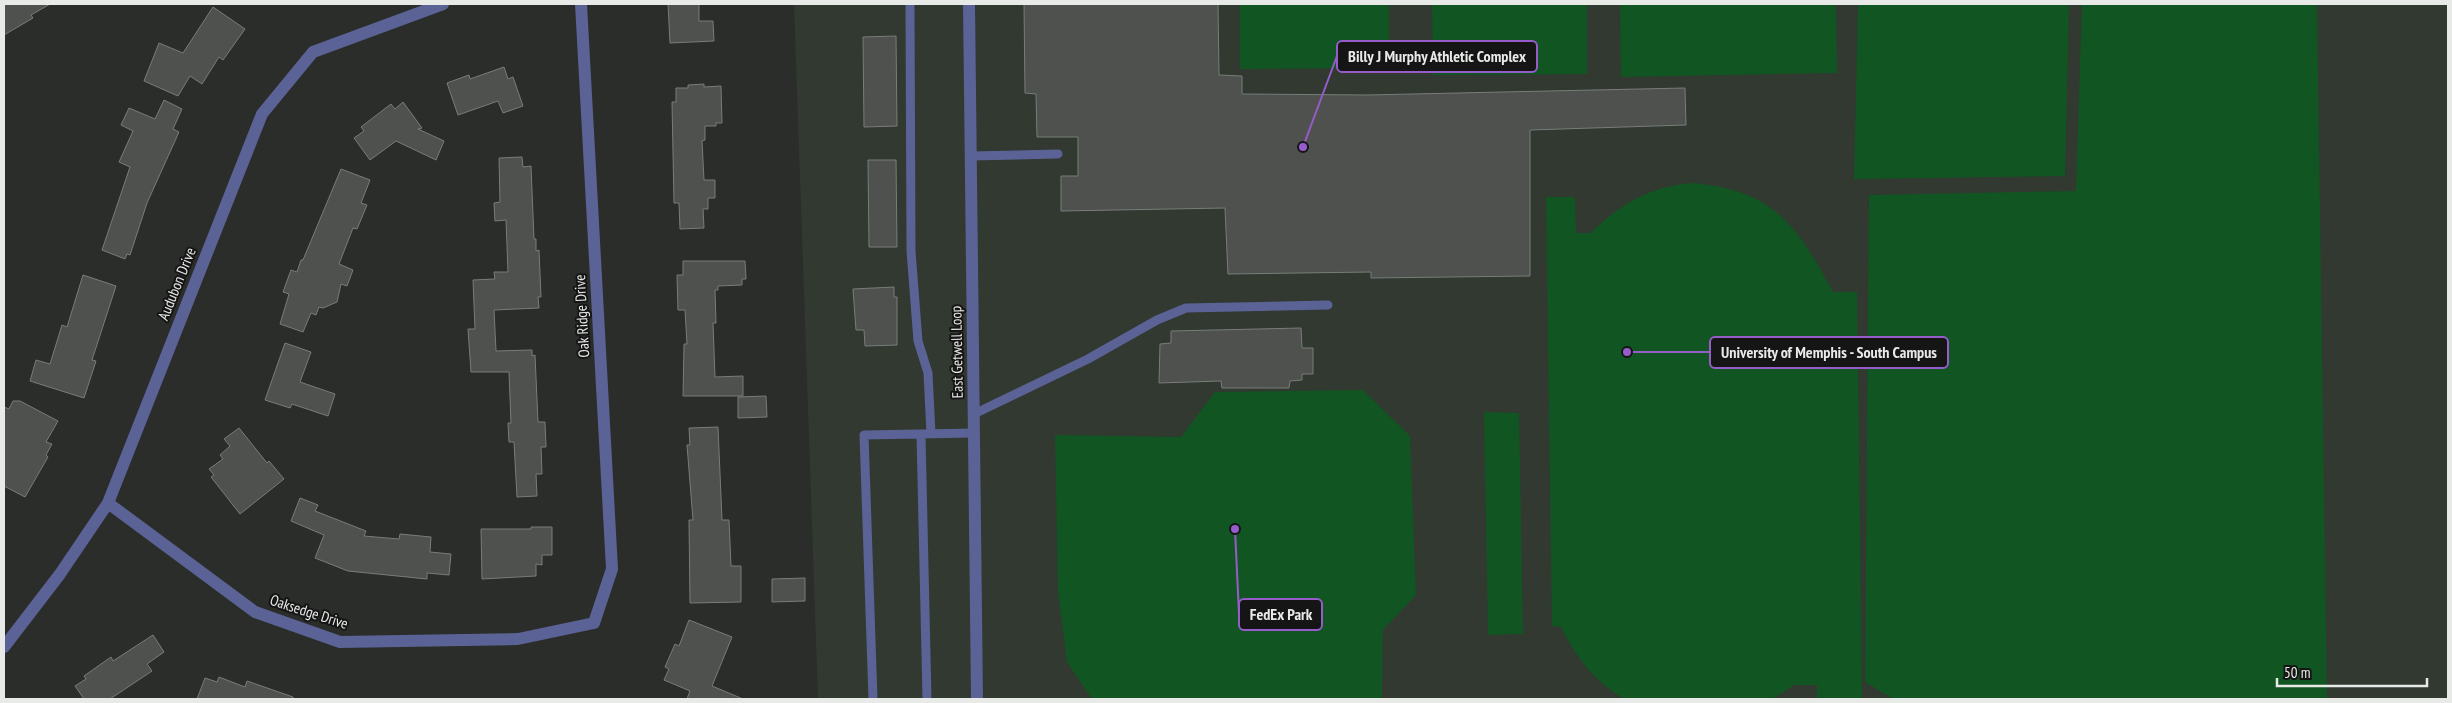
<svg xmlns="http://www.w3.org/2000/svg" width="2452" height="703" viewBox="0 0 2452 703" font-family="'PT Sans Narrow',sans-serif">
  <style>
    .built { fill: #313931 }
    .green { fill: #152 }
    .building { fill: #4e514e; stroke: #797d79 }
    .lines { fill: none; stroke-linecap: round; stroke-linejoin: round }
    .lane { stroke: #5b6295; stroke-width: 9 }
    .street { stroke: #5b6295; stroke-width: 12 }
    .labels { text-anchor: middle; stroke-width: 4; stroke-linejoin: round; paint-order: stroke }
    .street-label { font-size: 15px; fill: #e8eae8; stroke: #141514 }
    .leader { fill: none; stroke: #965cc9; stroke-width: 2 }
    .callout-dot { fill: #965cc9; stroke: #141514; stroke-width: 2 }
    .callout { fill: #141514; stroke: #965cc9; stroke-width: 2 }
    .callout-label { font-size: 16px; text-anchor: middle; font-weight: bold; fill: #e8eae8 }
  </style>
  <rect width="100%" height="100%" fill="#2a2d2a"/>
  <path class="built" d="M794 4H2448V699H818Z"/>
  <path class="green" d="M1240 4H1389V68L1240 69Z
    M1432 4H1587V74L1433 75Z
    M1620 4H1836L1837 73 1621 77Z
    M1858 4H2069L2065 176 1854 179Z
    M2082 4H2317L2327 699H1893L1865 682 1869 195 2076 191Z
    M1693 183C1773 190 1797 225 1833 292H1857L1862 699H1817V685H1794L1773 699H1624C1594 681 1576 657 1561 627L1552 626 1546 197H1575L1576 233H1591C1621 203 1651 186 1693 183Z
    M1363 390 1410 436 1416 595 1383 630 1382 699H1092L1067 662 1058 591 1055 435 1181 437 1215 392Z
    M1484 412 1519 413 1523 634 1488 635Z"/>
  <path class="building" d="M4 4H50L31 15 33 18 4 35Z
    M668 4H699V21H713L714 41 670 43Z
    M1024 4H1218L1219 75 1242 76V94L1367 95 1685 88 1686 125 1530 130V276L1371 278V272L1228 274 1225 208 1061 211V176H1078V137H1037L1036 94 1025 93Z
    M213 7 245 29 223 60 219 57 202 84 190 76 178 96 144 81 159 43 183 53Z
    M896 36 897 126 864 127 863 37Z
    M504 67 508 79 513 77 523 106 503 113 498 101 458 115 447 83 469 75 470 79Z
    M704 84V87L721 86 722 123H716V126H705V140L702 141 704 180H715V198H708V209H703L704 228 680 229 679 203H674L672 102H676V88H688V85Z
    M164 100 182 109 173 129 179 132 147 203 130 255 127 254 125 259 102 250 130 167 119 162 133 131 121 125 129 108 155 119Z
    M403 102 422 128 418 129 444 141 436 160 396 141 370 160 354 138 364 131 361 127 391 104 395 109Z
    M522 157 523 167 531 166 534 239H536V251L539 250 541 297H538L539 308 494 310 496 351 532 350V356L535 355 538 422H545L546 447H541L542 474H536L537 496 517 497 514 442H509L508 423H511L509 372H471L468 329H475L473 280 495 279 494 272H508L506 220 495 221 494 203 500 202 499 158Z
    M868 160H896L897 247H869Z
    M341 169 370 180 361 203 367 205 357 229 353 228 339 264 353 270 347 286 341 284 337 302 323 308 319 307 316 315 311 313 303 332 280 324 289 294 283 292 291 270 297 272 301 260H303Z
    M683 261H745L746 279H742V285L718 286V290H715L716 323H713L715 377 743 376V396H683L684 344H687L685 310H678L677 275H683Z
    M83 275 116 286 92 360 96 361 84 398 30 381 36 360 50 364 62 325 67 327Z
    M894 287V297H897V345L865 346 864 330H856L853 289Z
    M1301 328 1302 348H1313V374H1302V380L1290 381 1289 388H1222L1221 381 1159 383 1160 344 1171 343V331Z
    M285 343 311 352 300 382 335 394 328 416 292 404 290 408 265 400Z
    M766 396 767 417 738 418V397Z
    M13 401H20L58 421 46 442 52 444 46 455 48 457 25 497 4 486V407L9 409Z
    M718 427 722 520H729L731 566H741V602L690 603 689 520H693L687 445H690L689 428Z
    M239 428 267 463 269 461 284 479 240 514 211 477 214 475 209 469 223 459 220 455 230 446 224 439Z
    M300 498 318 505 315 511 366 531 364 536 399 539 400 534 431 537 430 552 451 554 449 575 427 573V579L348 571 315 558 324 535 291 521Z
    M531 527H552V555H542V565L536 564V576L482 579 481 529H531Z
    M805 578V601L772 602V579Z
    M689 620 732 637 712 686 743 699H687L690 691 664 680 669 669 665 667 675 644 679 646Z
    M153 635 164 652 147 664 152 671 110 699H84L75 686 86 679 84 676 111 657 113 661Z
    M219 677 245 687 247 681 293 697V699H197L205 678 217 682Z"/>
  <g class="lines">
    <path class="lane" d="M910 4 911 251 918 341 928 373 931 434
      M971 156 1058 154
      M974 414 1088 359 1157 320 1186 308 1328 305
      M921 435 927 699
      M873 699 864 435 974 433"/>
    <path class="street" d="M969 4 977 699
      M108 503 255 612 340 642 518 639 594 623 612 569 581 4
      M4 647 60 574 108 503 262 114 313 52 443 4"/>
  </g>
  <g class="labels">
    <g class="street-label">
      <text transform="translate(177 284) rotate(-68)" y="5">Audubon Drive</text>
      <text transform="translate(582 316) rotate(-93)" y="5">Oak Ridge Drive</text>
      <text transform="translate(957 352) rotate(-91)" y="5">East Getwell Loop</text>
      <text transform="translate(309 612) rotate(18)" y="5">Oaksedge Drive</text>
    </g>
  </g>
  <path class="leader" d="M1303 147L1337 56M1627 352L1710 352M1235 529L1239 614"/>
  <g class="callout-dot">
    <circle cx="1303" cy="147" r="5"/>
    <circle cx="1627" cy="352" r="5"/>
    <circle cx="1235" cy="529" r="5"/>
  </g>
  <g class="callout">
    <rect x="1337" y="41" width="200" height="31" rx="5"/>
    <rect x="1710" y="337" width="238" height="31" rx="5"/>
    <rect x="1239" y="599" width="83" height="31" rx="5"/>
  </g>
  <g class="callout-label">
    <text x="1437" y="62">Billy J Murphy Athletic Complex</text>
    <text x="1829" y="358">University of Memphis - South Campus</text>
    <text x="1281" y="620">FedEx Park</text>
  </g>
  <rect width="2452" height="703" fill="none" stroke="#e8eae8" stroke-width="10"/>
  <path d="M2277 678v8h150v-8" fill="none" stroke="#e8eae8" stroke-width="2.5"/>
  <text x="2284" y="678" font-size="15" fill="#e8eae8" stroke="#141514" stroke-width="4" paint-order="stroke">50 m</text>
</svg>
